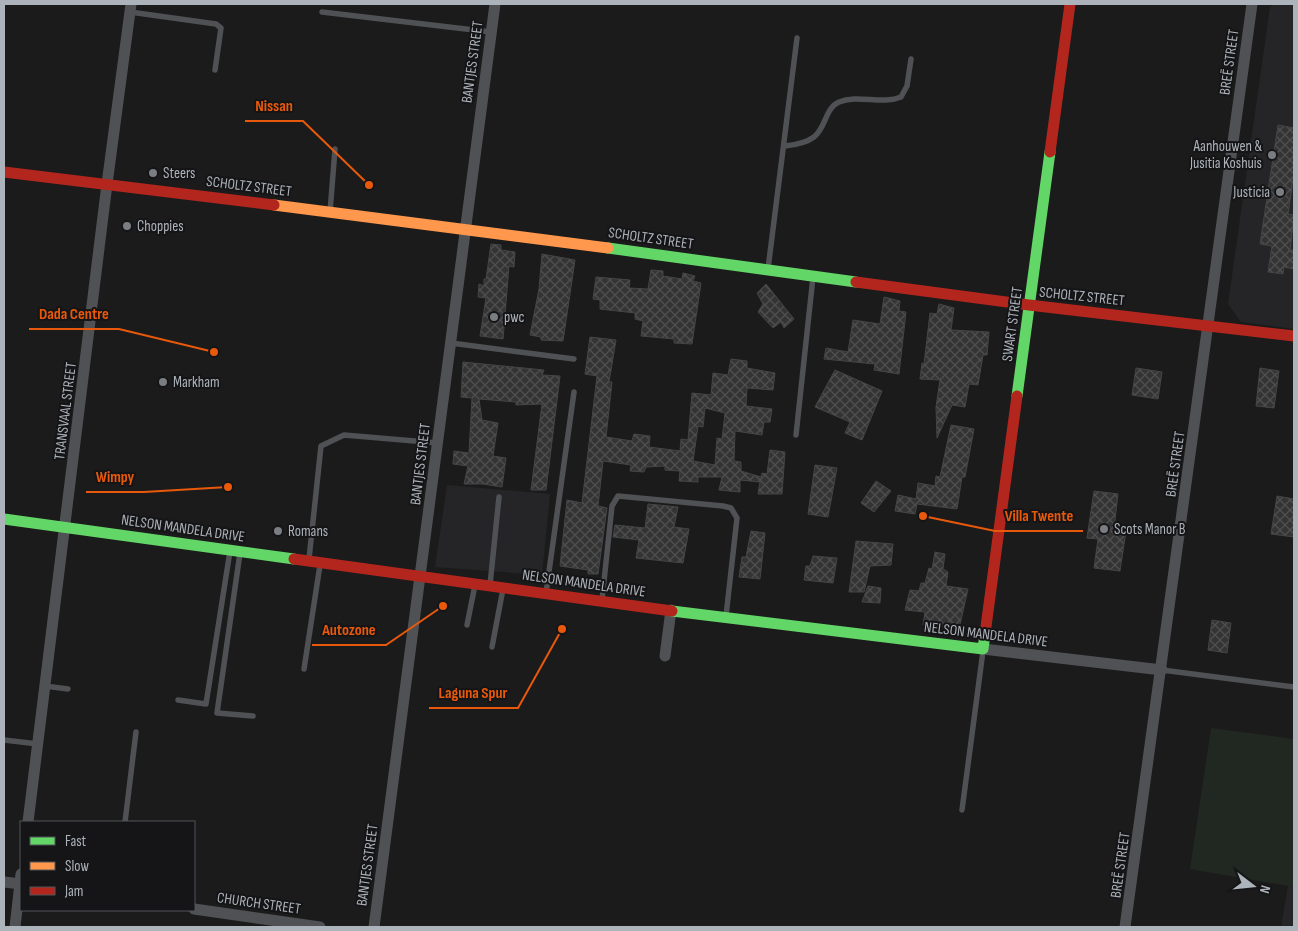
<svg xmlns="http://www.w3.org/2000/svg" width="1298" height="931" viewBox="0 0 1298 931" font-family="'Sofia Sans Condensed',sans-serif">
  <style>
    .built { fill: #252527 }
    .grass { fill: #212821 }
    .building { fill: url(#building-cross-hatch); stroke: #434547; fill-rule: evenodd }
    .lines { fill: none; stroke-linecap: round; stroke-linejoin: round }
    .lane { stroke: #4f5154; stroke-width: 5.5 }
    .street { stroke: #4f5154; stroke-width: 11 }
    .fast { stroke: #63d668; stroke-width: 11 }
    .slow { stroke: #ff974d; stroke-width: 11 }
    .jam { stroke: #b3261e; stroke-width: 11 }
    .poi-dot { fill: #7a7e82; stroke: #151517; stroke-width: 2 }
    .labels { text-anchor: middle; stroke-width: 4; stroke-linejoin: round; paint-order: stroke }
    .street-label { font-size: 15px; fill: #adb3ba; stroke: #151517 }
    .poi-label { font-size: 15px; fill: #adb3ba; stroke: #151517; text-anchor: start }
    .leader { fill: none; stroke: #e8590c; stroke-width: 2 }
    .callout-dot { fill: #e8590c; stroke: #151517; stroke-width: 2 }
    .callout-label { font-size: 16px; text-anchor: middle; font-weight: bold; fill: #e8590c; stroke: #151517; stroke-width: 4; stroke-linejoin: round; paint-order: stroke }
  </style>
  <defs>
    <pattern id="building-cross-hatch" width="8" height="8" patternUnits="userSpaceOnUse" patternTransform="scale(1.25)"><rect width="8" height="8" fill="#343435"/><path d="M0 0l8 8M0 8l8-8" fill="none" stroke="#4f4f50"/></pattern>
  </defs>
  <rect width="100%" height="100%" fill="#1b1b1b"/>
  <path class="built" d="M1275 4H1294V329L1241 322 1228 304 1270 7Z
    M447 485 550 494 542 575 435 567Z
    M1288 886 1294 887V927H1281Z"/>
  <path class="grass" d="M1211 728 1294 739V887L1190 869Z"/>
  <path class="building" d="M1278 125 1294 128V172L1288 214 1294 215 1290 250H1294V269L1284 267 1283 274 1268 272 1272 246 1260 244Z
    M491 244 501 245V250L515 252 514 267 509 266 503 339 480 336 486 298 478 297 479 284 484 286V279H486Z
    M542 254 575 260 563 341 541 340V337L530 335 539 289Z
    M651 270 663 271V276L682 279 683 273 695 276 693 281 701 283 692 344 674 343V339L641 336 643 321 635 319V313L600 309V300L593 299 596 277 630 280 629 288 648 289Z
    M766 284 794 319 784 328 781 322 773 328 758 312 763 304 757 293Z
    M884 297 900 301 899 311 906 312 899 374 874 370 875 364 824 359 826 348 848 352 853 320 880 324Z
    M939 304 954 308 951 330 989 332 987 355H983L978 385 969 384 965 407 952 405 937 438 936 407 940 380 920 379 922 363 924 364 930 313 937 314Z
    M590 337 616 340 609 382H612L606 437 632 441 634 434 650 436 649 447 680 451 681 439 688 440 692 393 711 395 713 373 728 375 731 359 747 361V368L775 373 773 390 747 388 746 406 772 409 770 422H764L762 435 735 431 734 461 741 462V471L761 477 762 473 767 474 770 450 785 452 782 494H758L760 482 740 480V492L719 490 722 477H698V482L679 481 680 471 665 470V466L646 467 644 472 630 471 631 465 603 461 598 506 607 508 598 574H588V570L560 566 567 500 582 503 597 376 585 374ZM705 408 725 413 722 439 717 438 715 465 693 461 698 426 703 427Z
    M463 362 544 370 542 375 560 376 546 490H531L542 404 516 405V402L479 399 482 420 498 423 493 456 506 458 502 487 483 484H464L468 466 453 464 454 451 469 453 472 398 461 397Z
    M1136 368 1162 372 1158 399 1132 395Z
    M1260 368 1279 371 1274 408 1256 406Z
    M835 370 882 391 862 440 845 433 850 422 815 407Z
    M951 425 974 429 965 477H962L957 509 917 504 915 514 895 511 898 495 916 499 918 483 935 486 936 476 940 477Z
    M815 465 837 468 828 517 808 514Z
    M876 481 891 491 874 512 861 503Z
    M1094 491 1118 494 1114 529 1126 531 1120 571 1094 568 1098 539 1087 538Z
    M1277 496 1294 499V537L1271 534Z
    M648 504 678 507 674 527 689 529 683 563 636 558 639 540 613 537 615 525 645 528Z
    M751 531 765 533 760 579 739 577 742 557H746Z
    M856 541 893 544 891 565 870 566 864 592H849Z
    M935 552 945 554 943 569 948 572 946 586 968 589 959 629 923 625 925 612 905 610 910 590 919 591 921 583H925L929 568 932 569Z
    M813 556 837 558 833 583 804 580 806 566H810Z
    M868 586 881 588 880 603 862 602Z
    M1212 620 1231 623 1227 653 1208 650Z"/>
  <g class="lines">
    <path class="lane" d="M130 12 216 24 221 28 215 70
      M322 12 491 32
      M785 146C794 145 806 143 814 137 826 128 825 108 839 102 858 94 882 105 901 97L907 86 911 59
      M330 212 335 149
      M768 269 797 38
      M451 343 574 359
      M796 435 813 277
      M240 553 217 713 253 716
      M309 559 321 446 344 435 438 443
      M490 585 499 497
      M546 593 574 392
      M602 600 612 506 618 496 723 506 731 508 737 518 726 616
      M467 625 475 585
      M492 647 503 589
      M304 669 320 565
      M1162 670 1294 687
      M45 686 68 689
      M178 700 206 704 230 551
      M4 740 38 744
      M962 810 983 651
      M125 822 136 732"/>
    <path class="street" d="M983 649 1162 670
      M665 656 671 610
      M28 822 107 184 131 4
      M4 882 21 884
      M194 909 320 927
      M15 927 21 874
      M374 927 495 4
      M1125 927 1252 4"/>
    <path class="fast" d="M608 248 856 282
      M1017 396 1050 152
      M4 519 294 559
      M672 611 983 649 985 634"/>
    <path class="slow" d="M274 205 608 248"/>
    <path class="jam" d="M1050 152 1070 4
      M4 172 274 205
      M856 282 1029 305 1294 336
      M294 559 672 611
      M985 634 1017 396"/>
  </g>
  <g class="poi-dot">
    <circle cx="1272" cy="155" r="5"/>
    <circle cx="153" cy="173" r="5"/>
    <circle cx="1280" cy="192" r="5"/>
    <circle cx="127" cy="226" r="5"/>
    <circle cx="494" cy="317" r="5"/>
    <circle cx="163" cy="382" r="5"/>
    <circle cx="1104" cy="529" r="5"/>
    <circle cx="278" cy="531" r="5"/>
  </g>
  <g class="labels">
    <g class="street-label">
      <text transform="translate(472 62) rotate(-82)" y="5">BANTJES STREET</text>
      <text transform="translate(1229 62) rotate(-82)" y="5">BREË STREET</text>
      <text transform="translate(249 186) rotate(7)" y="5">SCHOLTZ STREET</text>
      <text transform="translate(651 238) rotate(8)" y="5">SCHOLTZ STREET</text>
      <text transform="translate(1082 296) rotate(6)" y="5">SCHOLTZ STREET</text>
      <text transform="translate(1012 324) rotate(-82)" y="5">SWART STREET</text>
      <text transform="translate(65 411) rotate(-83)" y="5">TRANSVAAL STREET</text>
      <text transform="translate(420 464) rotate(-83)" y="5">BANTJES STREET</text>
      <text transform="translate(1175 464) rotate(-82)" y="5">BREË STREET</text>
      <text transform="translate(183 528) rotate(8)" y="5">NELSON MANDELA DRIVE</text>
      <text transform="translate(584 583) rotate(8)" y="5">NELSON MANDELA DRIVE</text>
      <text transform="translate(986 634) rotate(7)" y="5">NELSON MANDELA DRIVE</text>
      <text transform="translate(367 865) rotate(-82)" y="5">BANTJES STREET</text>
      <text transform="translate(1120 865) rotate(-82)" y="5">BREË STREET</text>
      <text transform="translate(259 903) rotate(8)" y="5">CHURCH STREET</text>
    </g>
    <g class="poi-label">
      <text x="1262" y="151" text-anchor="end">Aanhouwen &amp;<tspan x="1262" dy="17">Jusitia Koshuis</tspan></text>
      <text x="163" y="178">Steers</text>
      <text x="1270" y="197" text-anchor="end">Justicia</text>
      <text x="137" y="231">Choppies</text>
      <text x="504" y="322">pwc</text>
      <text x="173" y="387">Markham</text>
      <text x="1114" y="534">Scots Manor B</text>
      <text x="288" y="536">Romans</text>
    </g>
  </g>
  <path class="leader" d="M369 185L303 121H245M214 352L119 329H29M228 487L144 492H86M923 516L995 531H1083M443 606L386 645H312M562 629L518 708H429"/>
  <g class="callout-dot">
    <circle cx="369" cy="185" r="5"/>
    <circle cx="214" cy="352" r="5"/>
    <circle cx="228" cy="487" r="5"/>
    <circle cx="923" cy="516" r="5"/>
    <circle cx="443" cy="606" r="5"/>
    <circle cx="562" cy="629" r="5"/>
  </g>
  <g class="callout-label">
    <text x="274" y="111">Nissan</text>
    <text x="74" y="319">Dada Centre</text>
    <text x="115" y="482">Wimpy</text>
    <text x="1039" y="521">Villa Twente</text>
    <text x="349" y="635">Autozone</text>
    <text x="473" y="698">Laguna Spur</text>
  </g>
  <rect width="1298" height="931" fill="none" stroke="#adb3ba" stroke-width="10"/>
  <rect x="20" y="821" width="175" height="90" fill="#151517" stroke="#525458"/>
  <rect x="30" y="837" width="25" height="8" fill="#63d668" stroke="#525458"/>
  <text x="65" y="846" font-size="15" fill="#adb3ba">Fast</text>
  <rect x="30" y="862" width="25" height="8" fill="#ff974d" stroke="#525458"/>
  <text x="65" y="871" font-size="15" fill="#adb3ba">Slow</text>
  <rect x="30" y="887" width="25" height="8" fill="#b3261e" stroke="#525458"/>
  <text x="65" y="896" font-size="15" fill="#adb3ba">Jam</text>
  <g transform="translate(1253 886) rotate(106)" stroke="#151517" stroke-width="4" paint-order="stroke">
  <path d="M0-4L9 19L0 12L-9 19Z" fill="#adb3ba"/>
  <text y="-8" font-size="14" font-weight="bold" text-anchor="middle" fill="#adb3ba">N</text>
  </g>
</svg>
